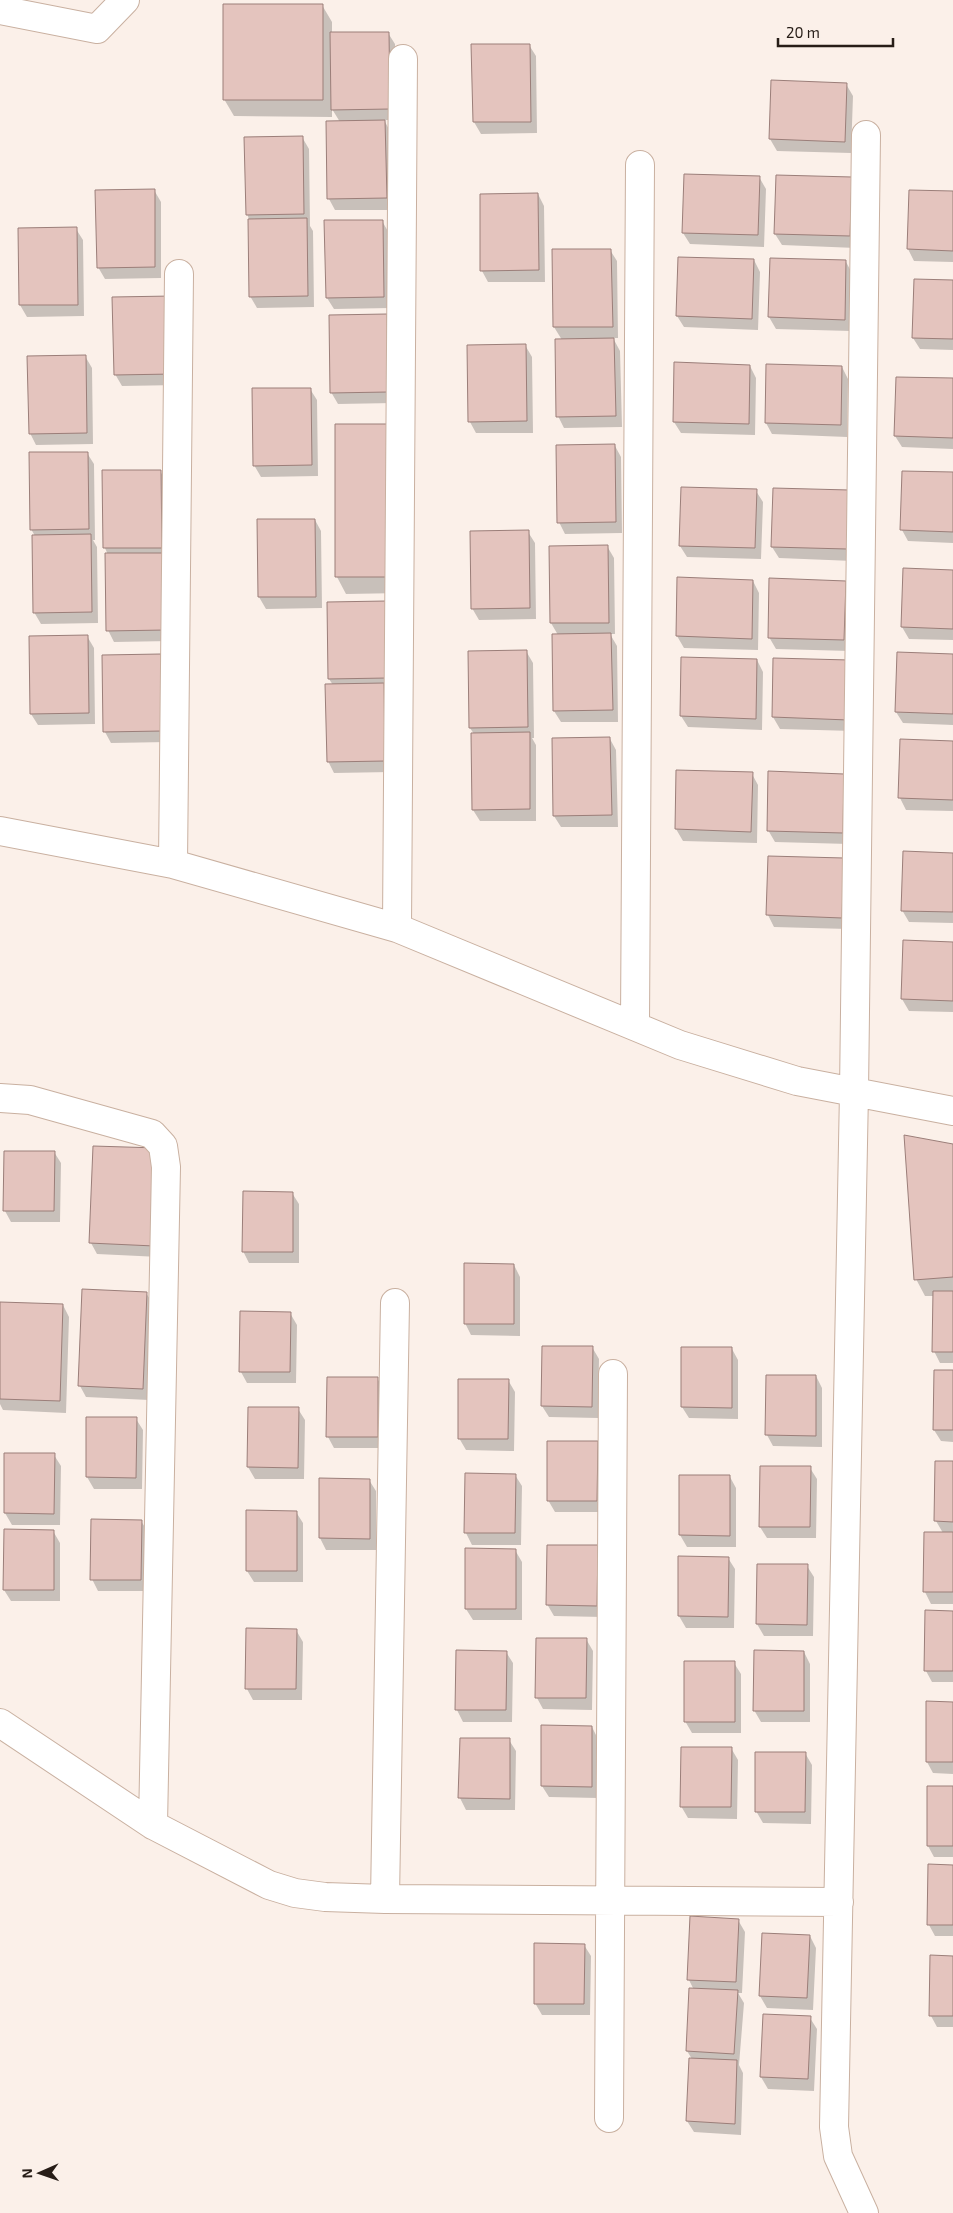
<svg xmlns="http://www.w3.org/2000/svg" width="953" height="2213" viewBox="0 0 953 2213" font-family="'Exo 2',sans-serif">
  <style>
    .shadow { fill: #0003 }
    .building { fill: #e4c4be; stroke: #9b7e79 }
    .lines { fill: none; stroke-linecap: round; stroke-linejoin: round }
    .minor-casing { stroke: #c9b0a0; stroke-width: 30 }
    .minor { stroke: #fff; stroke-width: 28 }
  </style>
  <rect width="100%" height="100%" fill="#fbf0e9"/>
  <path class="shadow" d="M322 5 332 22V34L388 33 395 44 396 120H384L391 133 393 210H335L329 199 340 122 332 109V117L234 116 224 99Z
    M529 45 536 56 537 133 481 134 474 122Z
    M772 81 846 84 853 96 851 153 777 151 770 139Z
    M302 137 309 149 310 226 313 231 314 307 257 308 250 296 249 219 247 214Z
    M759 177 766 189 764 247 690 244 683 233Z
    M851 178 856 248 782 245 775 234Z
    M154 190 161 202V278L105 279 98 267Z
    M910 191 953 193V262L914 261 908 249Z
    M538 194 544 206 545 282H488L482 271Z
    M382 221 389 233 390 308 334 309 327 298Z
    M19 229H76L83 240 84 316 27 317 20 305Z
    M610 250 617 261 618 338H613L620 351 622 427 564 428 558 416 562 340 554 327V251Z
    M771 259 846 262 852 273 851 331 776 329 769 317Z
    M754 260 760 272 758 330 684 327 677 316Z
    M953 281V350L920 349 913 338Z
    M171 298 179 385 122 386 115 374Z
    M387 315 393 327 394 403 338 404 331 392Z
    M525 345 532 357 533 433H476L470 422Z
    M85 356 92 368 93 444 36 445 30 433Z
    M750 366 756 378 755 435 681 433 674 422Z
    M842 367 848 379 847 437 772 434 766 423Z
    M953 380V449L902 447 895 436Z
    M310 389 317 400 318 476 261 477 254 465Z
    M392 425 403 593 346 594 337 577Z
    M615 446 621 457 622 533 565 534 559 522Z
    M87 453 94 464 95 540H93L97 547 98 623 41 624 34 612 35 536 31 529Z
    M160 471 167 483 171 641 114 642 108 630V555L105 548 103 472Z
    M953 473V543L908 541 902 530Z
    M756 491 763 502 761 559 687 557 680 546Z
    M848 491 853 561 779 558 772 547Z
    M315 520 321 531 322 608 266 609 259 597 258 521Z
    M528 532 535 543 536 619 479 620 472 608Z
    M607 546 614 558 615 634H610L617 646 618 722H561L554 711 558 635 551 623V547Z
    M904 569 953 571V640L909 639 902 627Z
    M679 578 753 581 759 593 758 650 684 648 677 636Z
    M845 582 852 593 850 651 776 649 769 637Z
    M385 602 391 772 334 773 328 761 333 685 329 679Z
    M87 636 94 648 95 724 38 725 31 714Z
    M526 651 533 663 534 738H532L536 745V821H480L473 810 474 734 470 728Z
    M161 655 167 667 168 742 111 743 105 732Z
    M953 655V725L903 723 896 712Z
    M775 659 849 662 854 731 780 729 773 717Z
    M757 660 763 672 762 730 688 727 681 716Z
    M610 739 616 750 618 827H561L554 816Z
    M901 740 953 742V811L906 810 900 798Z
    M678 771 752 774 758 785 757 843 683 841 676 829Z
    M844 775 850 786 849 844 775 842 768 830Z
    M953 854V923L909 922 902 910Z
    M769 857 843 860 848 929 774 927 768 915Z
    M904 941 953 943V1012L909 1011 902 999Z
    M953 1144V1363H940L934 1351V1296H925L916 1279Z
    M94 1147 160 1257 97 1254 91 1243Z
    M54 1152 61 1163 60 1222H11L5 1211Z
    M292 1193 299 1204V1263H249L243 1251Z
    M514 1265 520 1277V1336L471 1335 465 1323Z
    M146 1293 153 1304 149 1400 86 1397 80 1386Z
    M0 1303 63 1305 69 1317 66 1413 3 1410 0 1404Z
    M290 1313 297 1325 296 1383H247L241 1372Z
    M592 1347 599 1359 598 1418 549 1417 542 1406Z
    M732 1349 738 1360V1419L689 1418 682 1407Z
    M953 1371V1442L941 1441 934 1430Z
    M816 1376 822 1388V1447L773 1446 767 1435Z
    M377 1378 384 1390V1448H334L328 1437Z
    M508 1380 515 1392 514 1451 466 1450 459 1438Z
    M298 1409 305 1420 304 1479H255L248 1467Z
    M136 1419 143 1430 142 1489H94L87 1477Z
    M597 1442 604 1454 603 1512H555L548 1500Z
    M54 1455 61 1466 60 1525H12L5 1513Z
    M953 1462V1604H931L925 1592 943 1533 936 1521Z
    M810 1468 817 1479 816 1538H767L760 1527Z
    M466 1474 515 1475 522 1486 521 1545H472L466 1533Z
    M730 1477 736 1488V1547H687L680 1535Z
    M320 1479 369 1480 376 1491V1550H326L320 1538Z
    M296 1512 303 1523V1582H254L247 1571Z
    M141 1521 148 1532 147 1591H98L92 1579Z
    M53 1531 60 1543V1601H11L4 1590Z
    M597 1546 604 1558 603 1617 554 1616 547 1604Z
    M515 1550 522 1562V1620H473L466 1609Z
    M680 1557 728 1558 735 1569 734 1628H686L679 1616Z
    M807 1566 814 1577 813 1636H764L757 1624Z
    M953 1612V1682H932L926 1671Z
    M296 1630 303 1642 302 1700H253L247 1689Z
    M586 1639 593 1651 592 1710 543 1709 537 1698Z
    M458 1651 506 1652 513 1663 512 1722H463L457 1710Z
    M804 1652 810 1664V1722H761L754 1710Z
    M734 1663 741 1674V1733H692L685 1721Z
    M953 1703V1774L933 1773 927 1762Z
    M592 1727 598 1739V1798L549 1797 542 1786Z
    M509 1740 516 1751 515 1810H466L460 1798Z
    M731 1748 738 1760 737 1819 688 1818 681 1806Z
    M805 1753 812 1765 811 1824 763 1823 756 1811Z
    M953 1787V1857H934L928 1846Z
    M953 1866V1936H935L929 1925Z
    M738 1920 745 1932 742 1993H738L744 2003 739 2065 743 2073 741 2135 694 2132 687 2121 692 2059 687 2051 694 1990 689 1980Z
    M810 1936 816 1948 813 2010 767 2008 760 1996Z
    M584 1945 591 1956 590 2015H542L535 2003Z
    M953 1957V2027H937L931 2016Z
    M764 2015 810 2018 817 2029 814 2091 768 2089 761 2077Z"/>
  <path class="building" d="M223 4H323V100H223Z
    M330 32H389L390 109 331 110Z
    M471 44H530L531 122H473Z
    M771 80 847 83 845 142 769 139Z
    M385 120 387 198 327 199 326 121Z
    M303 136 304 214 246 215 244 137Z
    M684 174 760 176 758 235 682 233Z
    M776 175 852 177 850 236 774 234Z
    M155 189V267L97 268 95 190Z
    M909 190 953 191V251L907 249Z
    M538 193 539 270 480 271V194Z
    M307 218 308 296 249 297 248 219Z
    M324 220H383L384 297 326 298Z
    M77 227 78 305H19L18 228Z
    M552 249H611L613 327H553Z
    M678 257 754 259 752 319 676 316Z
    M770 258 846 260 845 320 768 317Z
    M914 279 953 280V339L912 338Z
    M172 296 173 374 114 375 112 297Z
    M387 314 388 392 330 393 329 315Z
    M614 338 616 416 556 417 555 339Z
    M526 344 527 421 468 422 467 345Z
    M86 355 87 433 29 434 27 356Z
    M674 362 750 365 749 424 673 422Z
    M766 364 842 366 841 425 765 423Z
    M896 377 953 378V438L894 436Z
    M252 388H311L312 465 253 466Z
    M335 424H393L394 577H335Z
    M615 444 616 522 557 523 556 445Z
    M29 452H88L89 529 30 530Z
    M102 470H161L162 548H103Z
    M902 471 953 472V532L900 530Z
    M681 487 757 489 755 548 679 546Z
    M773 488 849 490 847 549 771 547Z
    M257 519H315L316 597H258Z
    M529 530 530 608 471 609 470 531Z
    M91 534 92 612 33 613 32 535Z
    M608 545 609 623H550L549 546Z
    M105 553H164L165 630 106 631Z
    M903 568 953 570V629L901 627Z
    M677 577 753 580 752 639 676 636Z
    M769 578 846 581 844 640 768 638Z
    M386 601 387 678 328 679 327 602Z
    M611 633 613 710 553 711 552 634Z
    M88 635 89 713 30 714 29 636Z
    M527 650 528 727 469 728 468 651Z
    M897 652 953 654V714L895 712Z
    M161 654 162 731 103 732 102 655Z
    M681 657 757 659 756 719 680 716Z
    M773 658 849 660 848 720 772 717Z
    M384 683 385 761 327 762 325 684Z
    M530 732V809L472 810 471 733Z
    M610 737 612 815 553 816 552 738Z
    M900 739 953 741V800L898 798Z
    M676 770 753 772 751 832 675 829Z
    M768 771 844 774 843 833 767 831Z
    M903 851 953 853V912L901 911Z
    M768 856 844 858 842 918 766 915Z
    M903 940 953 942V1001L901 999Z
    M904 1135 953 1144V1277L914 1280Z
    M93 1146 158 1148 154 1246 89 1243Z
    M4 1151H55L54 1211H3Z
    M243 1191 293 1192V1252H242Z
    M464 1263 514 1264V1324H464Z
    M82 1289 147 1292 143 1389 78 1386Z
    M933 1291H953V1352H932Z
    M0 1302 63 1304 60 1401 0 1399Z
    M240 1311 291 1312 290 1372H239Z
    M542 1346H593L592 1407 541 1406Z
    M681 1347H732V1408L681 1407Z
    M934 1370H953V1430H933Z
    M766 1375H816V1436L765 1435Z
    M327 1377H378V1437H326Z
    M458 1379H509L508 1439H458Z
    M248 1407H299L298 1468 247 1467Z
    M86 1417H137L136 1478 86 1477Z
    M547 1441H598L597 1501H547Z
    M4 1453H55L54 1514 4 1513Z
    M935 1461H953V1522L934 1521Z
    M760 1466H811L810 1527H759Z
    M465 1473 516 1474 515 1533H464Z
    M679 1475H730V1536L679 1535Z
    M319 1478 370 1479V1539L319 1538Z
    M246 1510 297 1511V1571H246Z
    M91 1519 142 1520 141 1580H90Z
    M4 1529 54 1530V1590H3Z
    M924 1532H953V1592H923Z
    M547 1545H598L597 1606 546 1605Z
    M465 1548 516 1549V1609H465Z
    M678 1556 729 1557 728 1617 678 1616Z
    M757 1564H808L807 1625 756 1624Z
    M925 1610 953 1611V1671H924Z
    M246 1628 297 1629 296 1689H245Z
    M536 1638H587L586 1698H535Z
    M456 1650 507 1651 506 1710H455Z
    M754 1650 804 1651V1711H753Z
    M684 1661H735V1722H684Z
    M926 1701 953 1702V1762H926Z
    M541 1725 592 1726V1787L541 1786Z
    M460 1738H510V1799L458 1798Z
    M681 1747H732L731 1807H680Z
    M755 1752H806L805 1812H755Z
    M927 1786H953V1846H927Z
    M928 1864 953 1865V1925H927Z
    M690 1916 739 1919 736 1982 687 1980Z
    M762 1933 810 1935 807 1998 759 1996Z
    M534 1943 585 1944 584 2004H534Z
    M930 1955 953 1956V2016H929Z
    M689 1988 738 1990 734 2054 686 2051Z
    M763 2014 811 2016 808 2079 760 2077Z
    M689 2058 737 2060 735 2124 686 2121Z"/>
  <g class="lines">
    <defs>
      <path id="minor" d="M0 10 97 29 125 0
        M0 831 173 864 397 928 680 1045 797 1081 953 1111
        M173 864 179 274
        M397 928 403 59
        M635 1026 640 165
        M0 1098 30 1100 152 1134 163 1146 166 1167 153 1825
        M0 1723 153 1825 269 1885 295 1893 325 1897 385 1899 839 1902
        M385 1899 395 1303
        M609 2118 613 1374
        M864 2213 838 2156 834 2127 854 1092 866 135"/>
    </defs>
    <use href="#minor" class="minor-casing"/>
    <use href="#minor" class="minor"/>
  </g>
  <g transform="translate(40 2173) rotate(268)" stroke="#fbf0e9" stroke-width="4" paint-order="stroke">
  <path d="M0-4L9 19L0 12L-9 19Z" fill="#271d17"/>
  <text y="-8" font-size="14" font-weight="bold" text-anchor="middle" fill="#271d17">N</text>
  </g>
  <path d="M778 38v8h115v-8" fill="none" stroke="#271d17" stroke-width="2.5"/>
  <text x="786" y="38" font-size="15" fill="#271d17" stroke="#fbf0e9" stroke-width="4" paint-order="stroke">20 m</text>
</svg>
